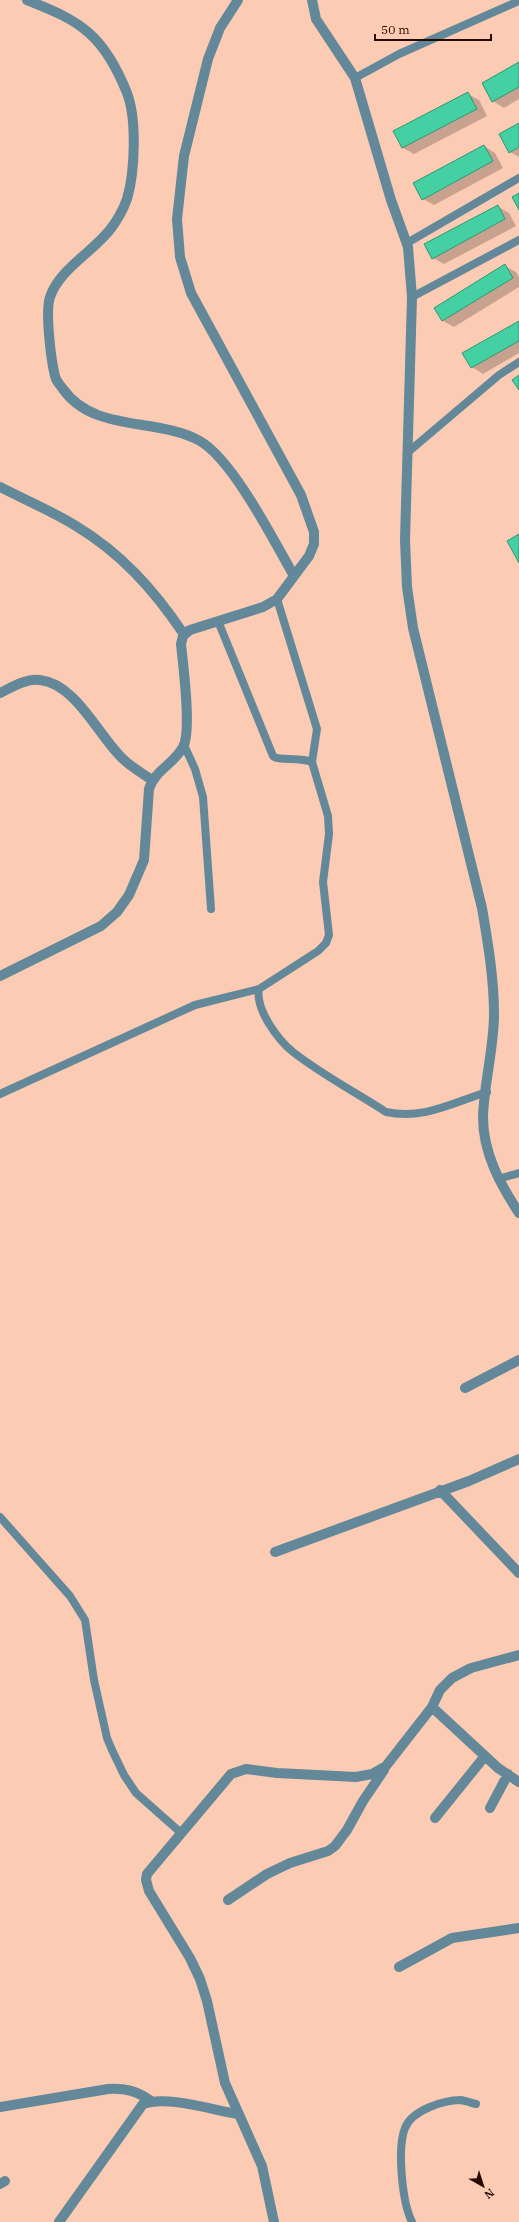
<svg xmlns="http://www.w3.org/2000/svg" width="519" height="2222" viewBox="0 0 519 2222" font-family="'IBM Plex Serif',serif">
  <style>
    .shadow { fill: #0003 }
    .building { fill: #44d0a2; stroke: #2f9775 }
    .lines { fill: none; stroke-linecap: round; stroke-linejoin: round }
    .service { stroke: #638899; stroke-width: 8 }
    .minor { stroke: #638899; stroke-width: 10 }
  </style>
  <rect width="100%" height="100%" fill="#fccbb3"/>
  <path class="shadow" d="M519 64V99L504 108 493 101Z
    M468 94 479 100 487 116 414 154 403 148 394 132Z
    M519 124V157L510 152Z
    M484 146 495 153 503 168 434 205 423 199Z
    M497 206 509 213 516 226 444 264 433 258Z
    M505 266 516 272 519 277V287L454 327 443 321 435 308Z
    M519 322V353L483 374 472 367Z"/>
  <path class="building" d="M519 62V87L492 102 482 83Z
    M468 92 477 109 402 148 393 131Z
    M519 123V147L509 153 499 134Z
    M484 145 493 161 422 200 413 183Z
    M519 193V210L512 197Z
    M498 205 505 219 432 259 424 244Z
    M505 264 513 278 442 321 434 308Z
    M519 321V341L471 368 462 353Z
    M519 375V390L512 380Z
    M519 534V563L507 541Z"/>
  <g class="lines">
    <path class="service" d="M355 78 399 54 519 1
      M407 243 519 178
      M412 297 519 240
      M407 453 499 375 519 362
      M277 599 317 729 312 762
      M218 621 273 756C277 761 300 757 312 762L328 816 329 834 323 882 329 935 326 943 318 951 259 989C255 1009 278 1040 293 1052 321 1074 355 1092 386 1112 423 1120 452 1103 487 1092
      M184 745 195 769 203 797 211 909
      M0 1094 195 1005 259 989
      M498 1179 519 1173
      M0 1517 70 1596 85 1620 94 1680 107 1738 112 1750 124 1775 136 1793 180 1832
      M412 2222C402 2202 397 2148 405 2128 412 2110 444 2100 461 2100 466 2101 472 2103 476 2104"/>
    <path class="minor" d="M27 0C49 9 71 17 89 33 106 48 119 73 127 93 137 119 135 172 127 199 124 207 118 219 112 227 95 251 60 268 50 297 45 312 51 360 55 376 56 381 60 385 63 389 94 433 157 417 200 441 233 460 274 541 294 576
      M312 0 316 19 355 78 391 200 408 247 412 297 405 540 407 587 413 628 482 908C488 943 494 979 494 1014 494 1048 484 1083 483 1117 483 1153 500 1184 519 1213
      M0 487C25 500 52 511 76 526 121 553 154 590 183 633L190 630
      M0 693C12 687 27 678 40 680 76 684 98 735 122 758 131 767 142 773 152 780
      M0 976 101 926 117 912 129 895 144 860 149 789C155 770 174 764 183 747 192 732 183 664 181 644L183 636 190 630 263 607 277 599 309 556 314 544V532L301 495 191 293 180 257 177 219 184 156 208 59 220 28 238 0
      M465 1388 519 1360
      M440 1490 519 1573
      M275 1552 469 1481 519 1459
      M432 1707 498 1768 519 1782
      M490 1808 508 1774
      M435 1818 485 1756
      M228 1900 267 1874 290 1863 328 1851 335 1846 347 1830 363 1801 384 1770
      M399 1967 452 1938 519 1928
      M0 2107 108 2089C126 2088 137 2091 151 2101
      M0 2184 5 2181
      M59 2222 143 2104C167 2095 212 2110 238 2114
      M274 2222 262 2166 225 2083 207 2001 200 1979 190 1958 149 1891 146 1880 147 1874 231 1774 246 1769 277 1773 356 1777 372 1774 386 1766 432 1707 440 1690 452 1678 471 1668 519 1655"/>
  </g>
  <g transform="translate(483 2186) rotate(141)" stroke="#fccbb3" stroke-width="3" paint-order="stroke">
  <path d="M0-3L7 15L0 10L-7 15Z" fill="#260a00"/>
  <text y="-6" font-size="11" font-weight="bold" text-anchor="middle" fill="#260a00">N</text>
  </g>
  <path d="M375 34v6h116v-6" fill="none" stroke="#260a00" stroke-width="2"/>
  <text x="381" y="34" font-size="12" fill="#260a00" stroke="#fccbb3" stroke-width="3" paint-order="stroke">50 m</text>
</svg>
